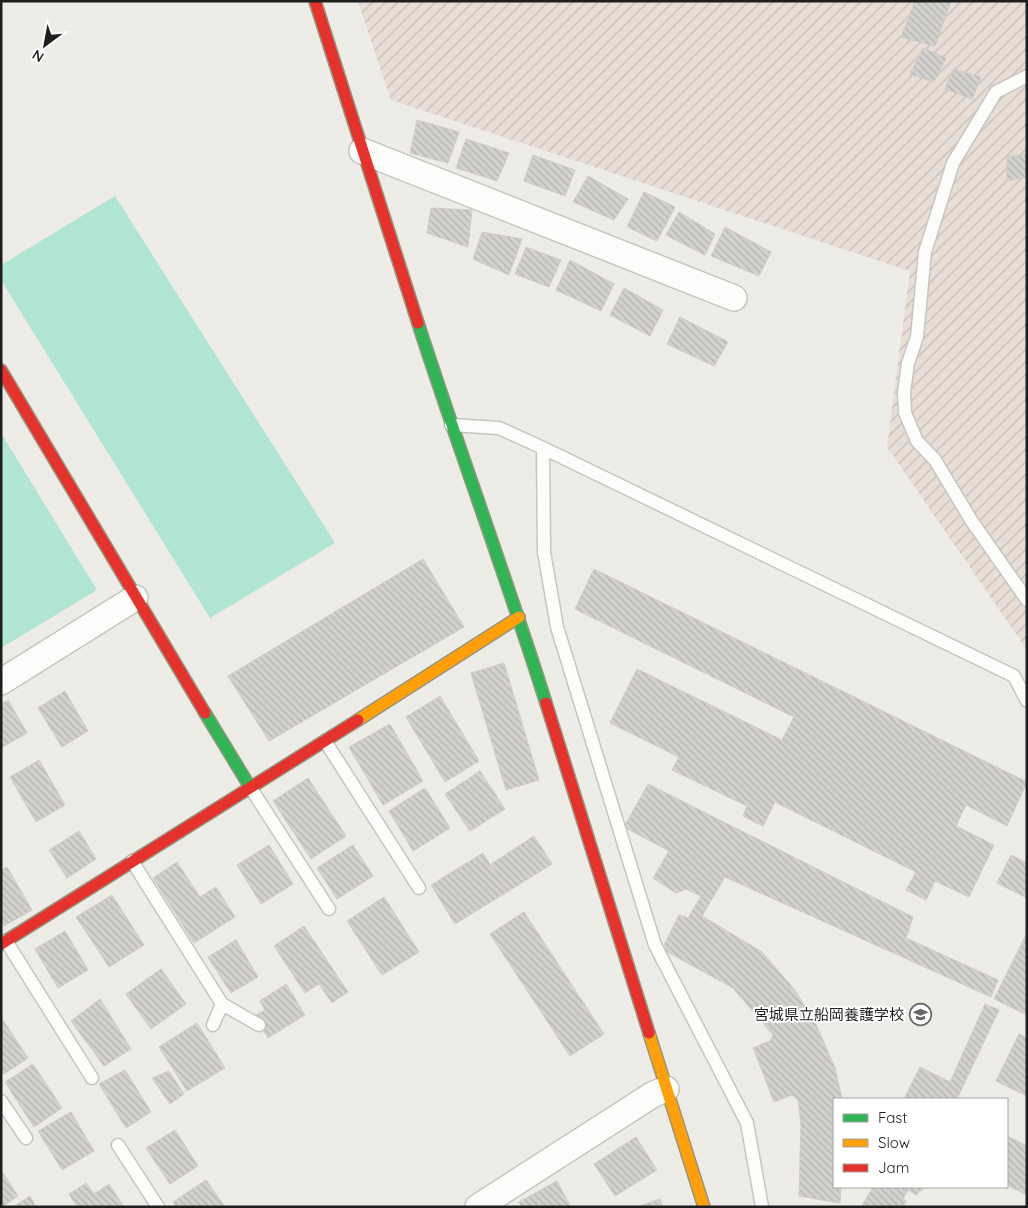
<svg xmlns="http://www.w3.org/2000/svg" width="1028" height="1208" viewBox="0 0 1028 1208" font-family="Quicksand,'Noto Sans JP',sans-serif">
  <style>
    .military { fill: url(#military-furrows) }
    .pitch { fill: #b1e6d5 }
    .building { fill: url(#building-back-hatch); stroke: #d0cdc8 }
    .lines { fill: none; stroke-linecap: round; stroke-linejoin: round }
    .lane-casing { stroke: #c5c5c3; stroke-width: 15 }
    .street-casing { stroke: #c5c5c3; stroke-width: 28 }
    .fast-casing { stroke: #93977e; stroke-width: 14 }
    .slow-casing { stroke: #93977e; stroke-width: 14 }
    .jam-casing { stroke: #93977e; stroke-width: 14 }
    .lane { stroke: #fcfcfb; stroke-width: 12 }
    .street { stroke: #fcfcfb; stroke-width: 25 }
    .fast { stroke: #30b455; stroke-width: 11 }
    .slow { stroke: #ff9f0a; stroke-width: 11 }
    .jam { stroke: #e5322d; stroke-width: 11 }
    .labels { text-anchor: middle; stroke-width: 4; stroke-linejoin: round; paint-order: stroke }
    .poi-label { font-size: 15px; fill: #1e1e1e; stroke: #fff; text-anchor: end }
  </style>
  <defs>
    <pattern id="military-furrows" width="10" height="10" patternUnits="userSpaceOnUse" patternTransform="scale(1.25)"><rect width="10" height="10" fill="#e8ded6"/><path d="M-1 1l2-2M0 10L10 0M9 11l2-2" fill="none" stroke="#c7beb7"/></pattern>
    <pattern id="building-back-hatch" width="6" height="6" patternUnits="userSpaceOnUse" patternTransform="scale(1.25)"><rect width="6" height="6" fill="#d3d2ce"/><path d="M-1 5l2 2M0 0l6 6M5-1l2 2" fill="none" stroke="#b5b4b0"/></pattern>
  </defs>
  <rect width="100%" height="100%" fill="#edece7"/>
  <path class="military" d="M358 1H1027V650L887 447 910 271 391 100Z"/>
  <path class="pitch" d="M115 196 335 543 210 618 1 280V265Z
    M1 433 97 590 1 648Z"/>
  <path class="building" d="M915 1H951L935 46 901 37Z
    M923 48 946 58 934 82 910 74Z
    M953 69 981 77 972 99 945 89Z
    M417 120 459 132 448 163 410 153Z
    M466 139 509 153 497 181 456 168Z
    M1027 154V177L1007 181V157Z
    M533 155 575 170 565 196 524 181Z
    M588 176 628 199 614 220 573 202Z
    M644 192 675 207 657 241 627 227Z
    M431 208 472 210 468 247 427 233Z
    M679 212 715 234 705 255 666 235Z
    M725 227 771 252 759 276 711 256Z
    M482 232 522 239 509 275 473 259Z
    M526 247 561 260 549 287 515 274Z
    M570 260 614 284 601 311 556 290Z
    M624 288 663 310 650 336 610 315Z
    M680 317 728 342 714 366 667 344Z
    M423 559 464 627 269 741 228 676Z
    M594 569 1027 782 1007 826 966 805 956 826 994 845 969 897 935 881 926 900 906 890 916 872 775 802 763 826 743 816 747 806 672 770 679 757 610 723 637 669 782 740 794 717 575 609Z
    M504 663 539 780 506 790 471 673Z
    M65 691 88 731 62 747 38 708Z
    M440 696 479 761 445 782 406 717Z
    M8 700 27 733 1 748V704Z
    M390 724 423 781 383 805 349 747Z
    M39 760 65 805 36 822 10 777Z
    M480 771 505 809 470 831 445 794Z
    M308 778 346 836 311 859 273 801Z
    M648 784 913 917 906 938 998 980 991 997 725 877 702 916 762 952 794 989 815 1022 835 1068 842 1099H834V1187H841L840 1203 799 1196 801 1125 798 1100 792 1095 774 1102 753 1048 770 1041 773 1035 733 988 662 949 679 915 688 918 701 896 686 889 676 893 653 878 669 851 624 827Z
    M425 788 450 828 413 851 389 811Z
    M79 831 96 859 67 878 49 850Z
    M534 836 552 864 507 892 491 864Z
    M269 845 293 884 261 904 237 865Z
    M353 845 373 876 337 899 317 868Z
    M483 853 507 892 455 924 431 885Z
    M1011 855 1027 863V898L997 883Z
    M177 862 200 897 216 887 235 917 194 943 153 878Z
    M7 867 32 910 4 926 1 921V870Z
    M112 895 144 945 109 967 76 917Z
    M384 897 419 952 382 975 347 921Z
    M524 912 604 1034 570 1056 490 934Z
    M304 926 348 992 332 1003 319 984 305 993 274 946Z
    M65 931 88 970 58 988 35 949Z
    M1027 933V1015L994 999Z
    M236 940 258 977 231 993 208 957Z
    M161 969 186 1004 151 1029 126 994Z
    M286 984 305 1015 268 1038 254 1016 265 1010 260 1001Z
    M100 999 131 1049 104 1066 71 1021Z
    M985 1004 999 1010 957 1099H904L920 1067 950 1082Z
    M3 1020 28 1058 4 1074 1 1070Z
    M197 1023 225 1068 187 1091 159 1047Z
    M1019 1034 1027 1038V1096L996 1081Z
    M33 1064 62 1108 34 1127 5 1082Z
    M125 1070 151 1112 126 1128 99 1084Z
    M169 1071 184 1094 170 1104 152 1078Z
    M71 1112 94 1151 62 1170 38 1131Z
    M175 1130 198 1166 170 1184 146 1148Z
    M1007 1136 1027 1146V1195L1007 1185Z
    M636 1137 657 1170 615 1196 594 1164Z
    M1 1170 18 1196 2 1207H1Z
    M206 1180 225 1207H176L173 1202Z
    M557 1181 571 1207H522L519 1202Z
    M86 1183 94 1194 109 1184 124 1207H77L69 1194Z
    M873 1187 886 1188 925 1187 916 1195 908 1190 903 1199 906 1201 903 1207H857L862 1206Z
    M30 1196 36 1207H13Z
    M660 1199 663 1207H637Z"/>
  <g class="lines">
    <defs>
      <path id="lane" d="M1027 76 996 92 953 163 925 252 917 337 908 363 904 392 905 413 917 441 935 460 971 520 1027 600
        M451 425 499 428 543 448 1014 676 1027 701
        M543 448 544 552 557 627 655 945 747 1123 762 1207
        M325 741 419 888
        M250 787 329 909
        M132 861 222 1004 213 1025
        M6 941 92 1078
        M222 1004 259 1025
        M1 1101 26 1138
        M118 1145 158 1207"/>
      <path id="street" d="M362 151 734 298
        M1 682 135 598
        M478 1207 652 1095 666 1089"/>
      <path id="fast" d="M418 323C459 450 506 576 546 703
        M205 713 250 787"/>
      <path id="slow" d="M358 720 519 617
        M649 1033 704 1207"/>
      <path id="jam" d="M315 1 418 323
        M1 370 205 713
        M546 703 649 1033
        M1 944 358 720"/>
    </defs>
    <use href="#lane" class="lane-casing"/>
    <use href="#street" class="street-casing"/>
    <use href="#fast" class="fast-casing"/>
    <use href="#slow" class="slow-casing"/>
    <use href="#jam" class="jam-casing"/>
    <use href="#lane" class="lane"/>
    <use href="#street" class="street"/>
    <use href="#fast" class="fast"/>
    <use href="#slow" class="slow"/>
    <use href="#jam" class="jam"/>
  </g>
  <defs>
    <symbol id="school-ring" viewBox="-11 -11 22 22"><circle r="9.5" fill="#fff" stroke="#666664" stroke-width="1.5"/><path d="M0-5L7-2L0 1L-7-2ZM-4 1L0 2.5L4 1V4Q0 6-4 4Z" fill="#666664"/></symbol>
  </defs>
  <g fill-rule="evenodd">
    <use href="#school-ring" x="908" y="1002" width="25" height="25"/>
  </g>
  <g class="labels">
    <g class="poi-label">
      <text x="904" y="1020">宮城県立船岡養護学校</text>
    </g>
  </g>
  <rect width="1028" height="1208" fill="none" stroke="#1e1e1e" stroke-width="5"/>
  <rect x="833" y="1098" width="175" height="90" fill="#ffffff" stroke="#a5a5a5"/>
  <rect x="843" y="1114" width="25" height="8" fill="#30b455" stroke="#a5a5a5"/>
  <text x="878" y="1123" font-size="15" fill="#1e1e1e">Fast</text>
  <rect x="843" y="1139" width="25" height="8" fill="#ff9f0a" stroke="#a5a5a5"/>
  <text x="878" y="1148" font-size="15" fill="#1e1e1e">Slow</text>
  <rect x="843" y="1164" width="25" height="8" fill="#e5322d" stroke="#a5a5a5"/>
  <text x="878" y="1173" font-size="15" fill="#1e1e1e">Jam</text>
  <g transform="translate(45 45) rotate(212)" stroke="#ffffff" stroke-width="4" paint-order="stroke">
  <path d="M0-4L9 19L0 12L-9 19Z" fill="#1e1e1e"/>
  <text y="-8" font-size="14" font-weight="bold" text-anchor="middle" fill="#1e1e1e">N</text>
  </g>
</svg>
